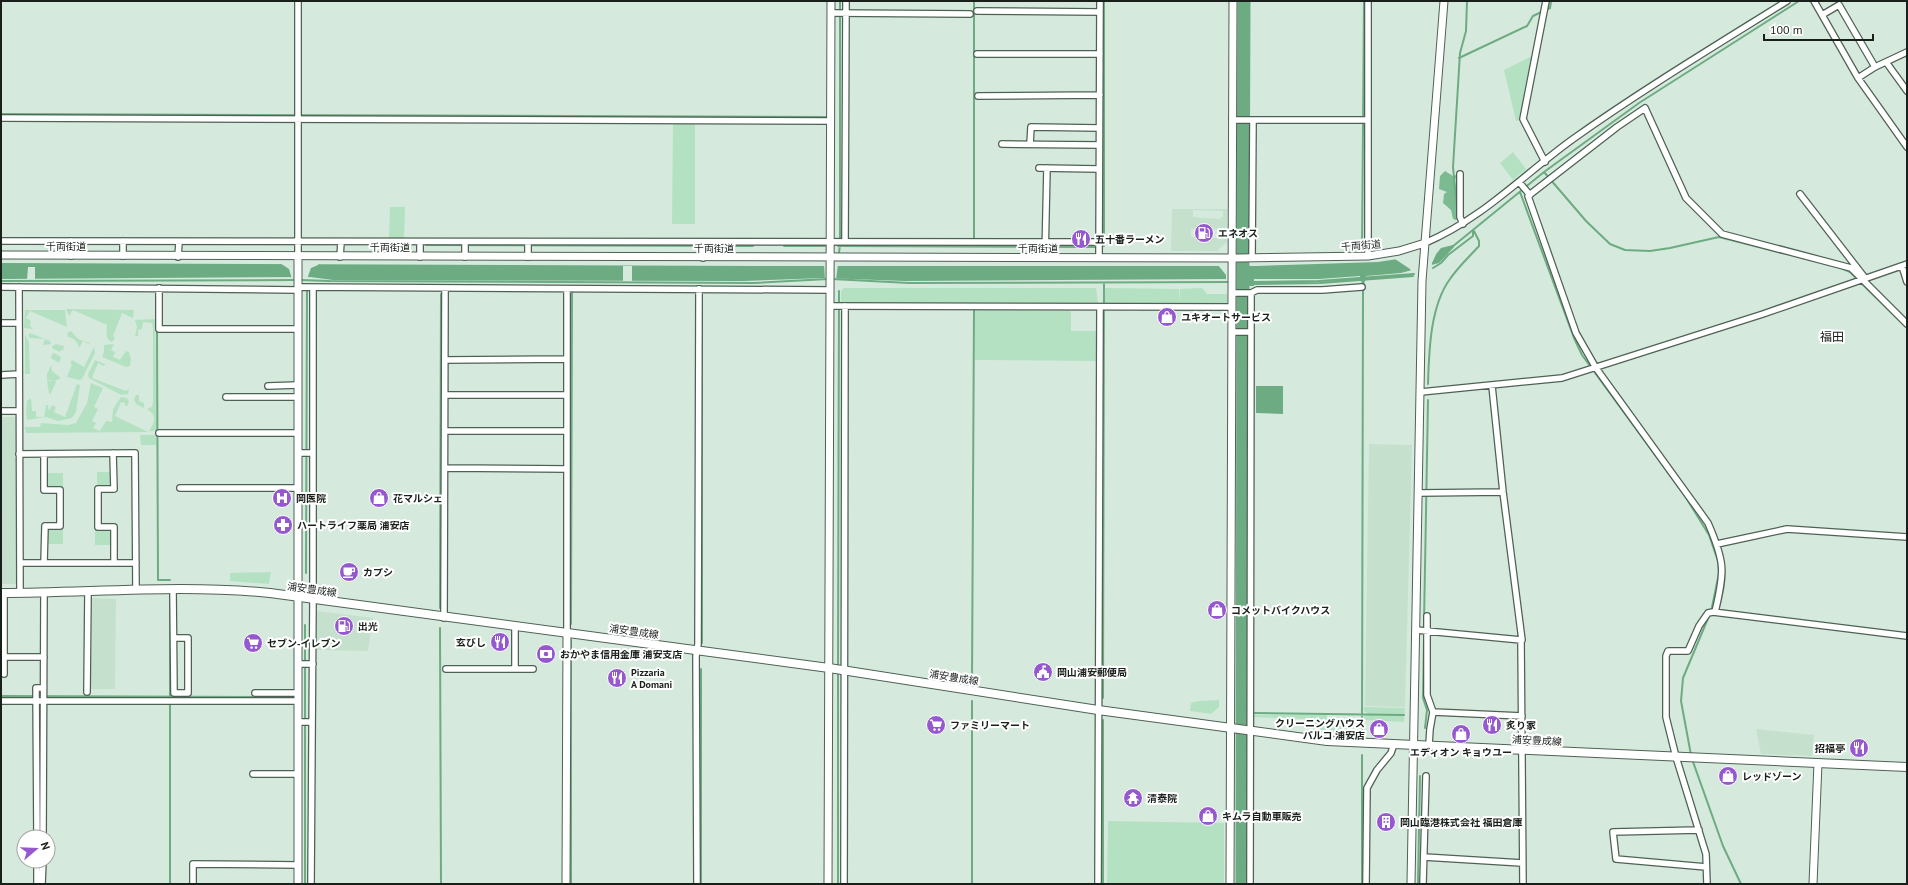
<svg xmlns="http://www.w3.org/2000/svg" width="1908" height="885" viewBox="0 0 1908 885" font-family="'PT Sans','Noto Sans JP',sans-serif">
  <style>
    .built { fill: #c5e1ce; fill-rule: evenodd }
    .green { fill: #b5e1c3 }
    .forest { fill: #7cba92 }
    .water { fill: #6dab83 }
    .pier { fill: #d5eadc }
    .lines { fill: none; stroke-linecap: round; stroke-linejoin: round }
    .stream { stroke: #6dab83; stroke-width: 2 }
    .river { stroke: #6dab83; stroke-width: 13 }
    .minor-casing { stroke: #4f6154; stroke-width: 8 }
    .tertiary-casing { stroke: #4f6154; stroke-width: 9 }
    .secondary-casing { stroke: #4f6154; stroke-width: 10 }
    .minor { stroke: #fff; stroke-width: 5.5 }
    .tertiary { stroke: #fff; stroke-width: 7 }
    .secondary { stroke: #fff; stroke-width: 8 }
    .labels { text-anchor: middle; stroke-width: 4; stroke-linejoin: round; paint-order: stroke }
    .poi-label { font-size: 10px; font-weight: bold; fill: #19201b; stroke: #fff; text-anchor: start }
    .street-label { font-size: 10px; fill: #19201b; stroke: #fff }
    .quarter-label { font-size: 12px; fill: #19201b; stroke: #fff }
  </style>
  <rect width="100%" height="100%" fill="#d5eadc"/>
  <path class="built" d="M1172 209H1227V242L1217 251H1171ZM1193 210 1223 211V217H1221L1220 219 1193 217ZM1191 229H1217V238L1191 237Z
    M1 417H14L16 421 17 584H1Z
    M1369 444 1412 445 1405 707 1365 706Z
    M92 598 116 599 115 689H91Z
    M317 611 373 618 368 651 316 650Z
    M1756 729 1814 735 1812 756 1761 754Z"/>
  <path class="green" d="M1532 56 1520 120 1516 121 1504 70Z
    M673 123H695V224H672Z
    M1513 152 1526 169 1513 180 1500 163Z
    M390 207H405L404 239 389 238Z
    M844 288H1096L1098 303 841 302V291Z
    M1105 288 1179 289V303L1180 289 1202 288 1207 294H1227V304L1105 303Z
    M66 309 134 310 133 318 122 313 113 336 115 338 112 342C104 339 107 332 107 325L73 310 69 316Z
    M25 310H65L67 327 30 311 26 318 31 321 30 326 33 329 24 328Z
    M975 310 1071 311V331H1097V361L975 360Z
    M155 319 157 431H149C155 422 157 415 147 409L152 407 153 402V328L152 323 143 322 142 329 138 330V336H135L137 327 135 320Z
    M71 331 78 339 90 343 89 344 83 341 79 348C78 342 74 338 68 337L67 333Z
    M30 333 50 341 51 344 43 345 45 339 31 338V339L28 336Z
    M25 334 29 342 30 374H25Z
    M56 344 64 346 63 351 61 350 60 352 53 349 52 346Z
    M114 344 111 350 115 352 113 357 120 360 126 351 129 352 131 359 130 366 126 367 102 357 104 352V345Z
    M94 347 95 353 82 379 79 380 67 377 72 364 70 363 72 360 84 367Z
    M54 353 61 357 59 363 51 358 52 354Z
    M95 360 105 364 104 366 98 363 92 378 126 391 128 389H129L128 394 121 395 89 378 88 374Z
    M51 365 52 371 61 378 55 381 56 382 51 393 49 394 47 381 53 380H47V374Z
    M91 383 103 388 94 407 98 409 92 421 96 423 93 428 100 431 106 421 112 422 113 409 121 397 127 398 129 402 127 406H125V403L121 402 115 416 148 432 26 433 25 427H40L41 423 68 425 76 423 87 403Z
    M77 384 80 385 76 412 72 418 58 421 46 417 27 420 26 413 27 401 31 398 32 411H36V417H44L46 405H48L49 411 52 405 56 407 54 412 65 417Z
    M136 395H139V401L144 403V408L136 404 134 399Z
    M140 435H156V445H141Z
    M97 472H111L110 485 97 487Z
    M47 473H63V488L49 487 47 484Z
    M46 528H63V544H47Z
    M95 529H109L111 532V545H95Z
    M271 572 269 584 230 581V573Z
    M1219 700V707L1211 714 1190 711 1191 703 1198 701Z
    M1364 707 1405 708 1404 722 1364 720V716L1368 715 1367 713 1364 711Z
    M1253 715H1327V723L1348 725 1349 733 1307 728V719L1253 717Z
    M1108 821 1224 823V884H1107Z"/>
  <path class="forest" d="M1445 171 1453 176 1456 175V178L1455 180 1459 217 1456 220 1453 219 1451 210 1443 203 1444 194 1447 192 1439 189 1440 176Z"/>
  <path class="water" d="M1453 245 1454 247 1439 263 1401 273 1366 276 1364 285H1362L1360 276 1319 279H1254V286H1238L1226 279 905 281 824 278 743 281 333 280 310 277 1 279V263L756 266H1256L1378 262 1437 253 1441 248Z
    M1256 386H1283V414L1256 413Z"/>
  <path class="pier" d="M1439 248 1432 263 1431 278H1414L1410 269 1395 259 1436 251Z
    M280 263H318V265L311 268 307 279H292L289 269Z
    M824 264H838L836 280H825Z
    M1218 265H1240L1238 267V286L1226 282V275Z
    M623 266H632V283H623Z
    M28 267H35V281H1V280H27Z
    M1352 277V279L1319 281H1256V286H1255V280H1319Z"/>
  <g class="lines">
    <path class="stream" d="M840 1V242
      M1746 23 1770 8
      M1459 58 1527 26 1533 16 1550 8 1551 1
      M1 114 827 117
      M1544 172 1586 221 1610 244 1625 250 1650 251 1670 248 1719 237 1782 253
      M1520 192 1574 338 1582 355 1685 496 1709 535 1718 561 1719 573 1711 612
      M1495 197 1531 168
      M1458 219 1453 167 1460 53 1466 31 1467 1
      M974 242V1
      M1 244H237
      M426 245 753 246
      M784 246H825
      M838 246 1096 247
      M1102 246H1104V1
      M1452 247 1544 172 1639 103 1799 1
      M1362 250 1364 1
      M839 252 840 246
      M1433 268 1441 263 1448 255 1473 236V230
      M1841 268 1850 272 1907 328
      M832 279 909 283 1230 282
      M301 280 329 281 754 283 828 279
      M1 281 296 280
      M1253 282 1319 281 1414 274
      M1252 284 1320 283 1413 276
      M157 332 158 580H170
      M1428 384C1429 352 1430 306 1450 279 1458 267 1469 257 1479 246V241L1474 231
      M306 573 307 290
      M170 597V697
      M440 608 441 294
      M1424 623 1428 400
      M571 624 572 291
      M440 628 441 884
      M1424 639 1423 698 1427 710 1425 728
      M702 643V312
      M838 668 839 291
      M972 681 974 309
      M1 696 292 697
      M1103 698 1104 283
      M1243 712 1248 713
      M1253 713 1404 715
      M1362 733 1363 287
      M1691 755 1681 701 1683 678 1709 616
      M1692 759 1723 846 1741 884
      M40 837 41 703
      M170 884V705
      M305 884V625
      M571 884V640
      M701 884V669
      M838 884V672
      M972 884V701
      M1103 884V720
      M1362 884V755
      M1418 884 1420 776"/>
    <path class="river" d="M1243 253 1244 1
      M1242 884 1243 264"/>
    <defs>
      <path id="minor" d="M298 1V257
        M1814 1 1858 78 1907 147
        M977 11 1100 12
        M831 13 970 14
        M1822 15 1839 5 1875 67
        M977 54H1100
        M1886 62 1907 91
        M1858 78 1875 67 1907 52
        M978 96 1100 95
        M1 118 830 121
        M1232 120H1368
        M1002 144 1099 145
        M1030 144 1031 127 1099 128
        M1545 162 1523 119 1546 1
        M1039 168 1099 169
        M1460 174V217L1463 224
        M1519 182 1530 195
        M1800 194 1865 278
        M1 241 1099 242
        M420 242V257
        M845 242 846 1
        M1425 243C1482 219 1523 175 1573 139 1642 90 1715 46 1787 1
        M71 256V241
        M123 256V241
        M1368 256V1
        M178 257 179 242
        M340 257 341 242
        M465 257V242
        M528 257V242
        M703 258V242
        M1045 258 1047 168
        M1099 258 1100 1
        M1252 258 1253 120
        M1902 266 1907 282
        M1 287 298 290
        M19 287 20 593
        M298 287 830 290
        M159 288V329H298
        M1232 293H1251L1257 290H1322L1362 287
        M830 306 1232 307
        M1 323H19
        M1232 332H1251
        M445 360 567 359
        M1 375 19 374
        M268 386 298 385
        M1492 386 1503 492 1522 640H1521L1523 884
        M1421 392 1562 378 1763 314 1907 264
        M445 395H567
        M226 397H298
        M1 411H19
        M445 431H567
        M159 433H298
        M113 453 114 489H98V527H114V563
        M298 453H313
        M19 454 135 453 136 590
        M44 454V490H60V526H45L44 563
        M445 468 567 469
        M180 488H298
        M1419 493 1503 492
        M1717 544 1787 529 1907 537
        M20 563H136
        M173 589 174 693H188V638H175
        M1715 612C1725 571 1725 562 1708 523L1596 368 1576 333 1528 196 1617 127 1645 108 1686 198 1722 234 1851 268 1907 324
        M1427 616V695L1433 712 1430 729 1429 745
        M444 618 445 289
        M515 627V669
        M1416 630 1521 640
        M567 632V289
        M4 657H44
        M298 664H313
        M446 669H533
        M4 674V593
        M87 692 88 591
        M255 693H298
        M1 701H298
        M1433 712 1522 716
        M298 722H312
        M253 774H298
        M1699 830 1613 832 1616 859 1706 867
        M37 837 36 688H43
        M43 837 44 592
        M1424 857 1522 863
        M37 884V861
        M42 884 43 861
        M193 884V864L298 865
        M311 884 313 599V288
        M697 884 696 656 698 644 699 289
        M844 884 845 306
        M1098 884 1100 307
        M1250 884 1251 293
        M1366 884 1367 788 1377 770 1391 753 1394 744
        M1423 884 1426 776
        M1707 884 1706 854 1676 757 1666 717V656L1668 651H1688L1699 626 1708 613 1713 612 1907 636"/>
      <path id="tertiary" d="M1 255 1239 258 1368 256 1399 251 1425 243
        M298 884V257
        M566 884 567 632
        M828 884 831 1
        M1230 884 1233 1
        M1411 884 1422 281 1444 1
        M1813 884 1818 763"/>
      <path id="secondary" d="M1 593C90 593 180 584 270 593L829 668 1098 710 1327 741 1907 767"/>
    </defs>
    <use href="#minor" class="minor-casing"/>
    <use href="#tertiary" class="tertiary-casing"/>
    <use href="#secondary" class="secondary-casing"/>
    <use href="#minor" class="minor"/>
    <use href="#tertiary" class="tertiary"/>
    <use href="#secondary" class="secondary"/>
  </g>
  <defs>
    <symbol id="fuel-disc" viewBox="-11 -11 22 22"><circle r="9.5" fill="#9558ce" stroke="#fff"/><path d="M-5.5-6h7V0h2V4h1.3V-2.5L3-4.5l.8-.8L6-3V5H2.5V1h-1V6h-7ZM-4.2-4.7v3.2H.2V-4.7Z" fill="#fff"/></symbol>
    <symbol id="restaurant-disc" viewBox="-11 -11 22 22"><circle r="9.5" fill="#9558ce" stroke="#fff"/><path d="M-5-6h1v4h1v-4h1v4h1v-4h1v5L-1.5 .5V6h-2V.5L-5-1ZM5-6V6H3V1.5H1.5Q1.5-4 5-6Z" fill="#fff"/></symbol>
    <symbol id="shop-disc" viewBox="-11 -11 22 22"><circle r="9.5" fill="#9558ce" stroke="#fff"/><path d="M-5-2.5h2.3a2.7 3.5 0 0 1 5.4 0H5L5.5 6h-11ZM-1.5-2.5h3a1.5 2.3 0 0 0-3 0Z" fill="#fff"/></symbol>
    <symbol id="hospital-disc" viewBox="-11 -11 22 22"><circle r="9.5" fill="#9558ce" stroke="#fff"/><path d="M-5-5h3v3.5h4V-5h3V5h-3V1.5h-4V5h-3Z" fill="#fff"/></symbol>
    <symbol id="pharmacy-disc" viewBox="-11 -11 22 22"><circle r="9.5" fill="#9558ce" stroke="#fff"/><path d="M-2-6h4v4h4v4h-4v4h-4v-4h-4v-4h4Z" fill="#fff"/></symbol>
    <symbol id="cafe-disc" viewBox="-11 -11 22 22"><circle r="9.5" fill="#9558ce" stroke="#fff"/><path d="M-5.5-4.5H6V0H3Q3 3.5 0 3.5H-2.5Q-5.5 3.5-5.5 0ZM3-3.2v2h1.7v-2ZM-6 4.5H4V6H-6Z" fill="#fff"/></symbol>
    <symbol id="supermarket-disc" viewBox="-11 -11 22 22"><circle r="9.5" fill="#9558ce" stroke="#fff"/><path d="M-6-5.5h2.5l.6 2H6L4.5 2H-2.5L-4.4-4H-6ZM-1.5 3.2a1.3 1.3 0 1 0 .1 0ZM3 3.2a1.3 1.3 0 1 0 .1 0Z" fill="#fff"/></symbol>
    <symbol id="bank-disc" viewBox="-11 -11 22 22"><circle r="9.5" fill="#9558ce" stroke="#fff"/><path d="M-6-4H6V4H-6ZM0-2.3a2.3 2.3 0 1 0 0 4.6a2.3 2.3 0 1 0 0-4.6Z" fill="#fff"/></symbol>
    <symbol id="civic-disc" viewBox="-11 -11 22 22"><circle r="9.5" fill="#9558ce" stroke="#fff"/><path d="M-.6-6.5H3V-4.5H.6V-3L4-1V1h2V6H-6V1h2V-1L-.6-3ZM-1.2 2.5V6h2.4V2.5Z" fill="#fff"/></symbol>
    <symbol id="temple-disc" viewBox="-11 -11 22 22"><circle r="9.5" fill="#9558ce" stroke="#fff"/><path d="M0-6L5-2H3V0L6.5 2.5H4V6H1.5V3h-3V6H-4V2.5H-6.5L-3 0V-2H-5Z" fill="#fff"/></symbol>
    <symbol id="building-disc" viewBox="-11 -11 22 22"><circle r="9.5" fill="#9558ce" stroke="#fff"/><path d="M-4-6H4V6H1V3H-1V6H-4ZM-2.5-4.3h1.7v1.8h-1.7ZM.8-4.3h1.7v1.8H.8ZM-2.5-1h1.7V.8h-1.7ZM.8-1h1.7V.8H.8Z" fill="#fff"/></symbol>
  </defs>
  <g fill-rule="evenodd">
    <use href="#fuel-disc" x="1193" y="222" width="22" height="22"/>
    <use href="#restaurant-disc" x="1070" y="228" width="22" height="22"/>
    <use href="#shop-disc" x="1156" y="306" width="22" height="22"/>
    <use href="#hospital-disc" x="271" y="487" width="22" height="22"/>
    <use href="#shop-disc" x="368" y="487" width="22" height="22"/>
    <use href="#pharmacy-disc" x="272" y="514" width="22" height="22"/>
    <use href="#cafe-disc" x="338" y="561" width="22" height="22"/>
    <use href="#shop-disc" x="1206" y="599" width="22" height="22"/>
    <use href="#fuel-disc" x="333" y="615" width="22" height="22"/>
    <use href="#restaurant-disc" x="489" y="631" width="22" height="22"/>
    <use href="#supermarket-disc" x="242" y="632" width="22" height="22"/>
    <use href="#bank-disc" x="535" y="643" width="22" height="22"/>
    <use href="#civic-disc" x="1032" y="661" width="22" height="22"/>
    <use href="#restaurant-disc" x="606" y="667" width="22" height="22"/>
    <use href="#supermarket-disc" x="925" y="714" width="22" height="22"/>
    <use href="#restaurant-disc" x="1481" y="714" width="22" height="22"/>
    <use href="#shop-disc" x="1368" y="718" width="22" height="22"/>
    <use href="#shop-disc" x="1450" y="723" width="22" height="22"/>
    <use href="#restaurant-disc" x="1848" y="737" width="22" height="22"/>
    <use href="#shop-disc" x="1717" y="765" width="22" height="22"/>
    <use href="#temple-disc" x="1122" y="787" width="22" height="22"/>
    <use href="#shop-disc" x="1197" y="805" width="22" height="22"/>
    <use href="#building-disc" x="1375" y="811" width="22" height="22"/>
  </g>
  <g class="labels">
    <g class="poi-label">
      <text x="1218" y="237">エネオス</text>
      <text x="1095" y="243">五十番ラーメン</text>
      <text x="1181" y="321">ユキオートサービス</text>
      <text x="296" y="502">岡医院</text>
      <text x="393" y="502">花マルシェ</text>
      <text x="297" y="529">ハートライフ薬局 浦安店</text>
      <text x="363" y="576">カプシ</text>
      <text x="1231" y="614">コメットバイクハウス</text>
      <text x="358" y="630">出光</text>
      <text x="486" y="646" text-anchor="end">玄びし</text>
      <text x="267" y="647">セブン-イレブン</text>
      <text x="560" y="658">おかやま信用金庫 浦安支店</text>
      <text x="631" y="676">Pizzaria<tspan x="631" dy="12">A Domani</tspan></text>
      <text x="1057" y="676">岡山浦安郵便局</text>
      <text x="1365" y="727" text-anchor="end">クリーニングハウス<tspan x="1365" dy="12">パルコ 浦安店</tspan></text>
      <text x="950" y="729">ファミリーマート</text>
      <text x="1506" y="729">炙り家</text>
      <text x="1845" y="752" text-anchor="end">招福亭</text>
      <text x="1461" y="756" text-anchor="middle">エディオン キョウユー</text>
      <text x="1742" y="780">レッドゾーン</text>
      <text x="1147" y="802">清泰院</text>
      <text x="1222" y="820">キムラ自動車販売</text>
      <text x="1400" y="826">岡山臨港株式会社 福田倉庫</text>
    </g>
    <g class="street-label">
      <text transform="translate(1361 245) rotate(-4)" y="4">千両街道</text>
      <text x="66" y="250">千両街道</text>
      <text x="390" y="251">千両街道</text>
      <text x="714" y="252">千両街道</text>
      <text x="1038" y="252">千両街道</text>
      <text transform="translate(312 589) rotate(8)" y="4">浦安豊成線</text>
      <text transform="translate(634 631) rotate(8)" y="4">浦安豊成線</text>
      <text transform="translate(954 677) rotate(9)" y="4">浦安豊成線</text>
      <text transform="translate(1537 740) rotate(3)" y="4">浦安豊成線</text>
    </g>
    <g class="quarter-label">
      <text x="1832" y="341">福田</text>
    </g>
  </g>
  <rect width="1908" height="885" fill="none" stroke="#19201b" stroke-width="4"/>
  <g transform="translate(36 849) rotate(71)"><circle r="19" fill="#ffffff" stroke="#a3a6a4"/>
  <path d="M0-3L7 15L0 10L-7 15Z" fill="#9558ce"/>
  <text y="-6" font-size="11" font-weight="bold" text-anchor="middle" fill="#19201b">N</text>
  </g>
  <path d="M1764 34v6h109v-6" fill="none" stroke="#19201b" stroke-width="2"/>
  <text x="1770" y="34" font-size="12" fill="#19201b" stroke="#ffffff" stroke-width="3" paint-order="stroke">100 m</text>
</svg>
